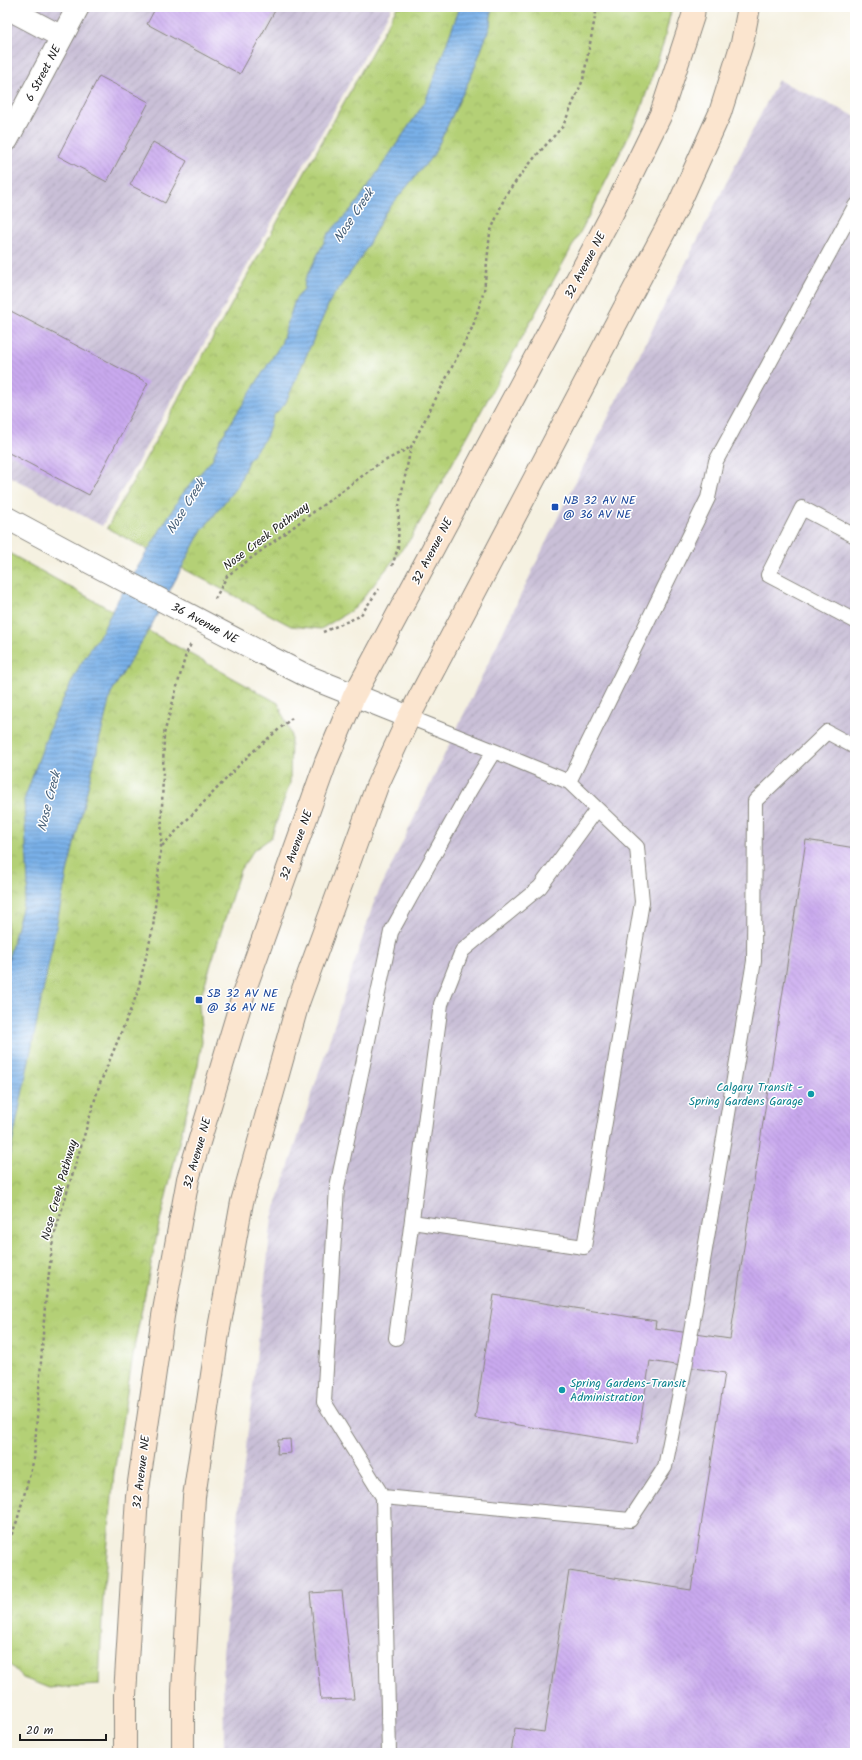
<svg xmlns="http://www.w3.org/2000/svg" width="862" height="1760" viewBox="0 0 862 1760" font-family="Kalam,sans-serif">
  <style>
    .industrial { fill: url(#industrial-furrows) }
    .park { fill: url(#park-crowns); stroke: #687649 }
    .water { fill: url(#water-rules); stroke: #4a6682 }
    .building { fill: url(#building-back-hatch) }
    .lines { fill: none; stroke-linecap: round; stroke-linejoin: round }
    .service-casing { stroke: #88867e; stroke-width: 16 }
    .minor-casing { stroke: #88867e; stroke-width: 24 }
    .tertiary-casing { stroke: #88867e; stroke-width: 24 }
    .secondary-casing { stroke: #88867e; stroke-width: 24 }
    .path { stroke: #88867e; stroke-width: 2.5; stroke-dasharray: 3 3; stroke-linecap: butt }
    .service { stroke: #fff; stroke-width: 14 }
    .minor { stroke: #fff; stroke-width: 22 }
    .tertiary { stroke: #fff; stroke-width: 22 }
    .secondary { stroke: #fbe5cf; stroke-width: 22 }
    .tertiary-bridge-casing { stroke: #88867e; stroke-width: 24; stroke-linecap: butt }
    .tertiary-bridge { stroke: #fff; stroke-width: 22 }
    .transit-dot { fill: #1a4fb4; stroke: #fff; stroke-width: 1.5 }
    .culture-dot { fill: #0f9aa8; stroke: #fff; stroke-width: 1.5 }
    .labels { text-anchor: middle; stroke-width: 3; stroke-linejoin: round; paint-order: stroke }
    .street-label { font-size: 12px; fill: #1c1c1c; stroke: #fff }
    .transit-label { font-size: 12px; fill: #164399; stroke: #fff; text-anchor: start }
    .culture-label { font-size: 12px; fill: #0d838f; stroke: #fff; text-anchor: end }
    .water-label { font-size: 13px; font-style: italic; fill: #465f78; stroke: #fff }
  </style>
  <defs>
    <pattern id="industrial-furrows" width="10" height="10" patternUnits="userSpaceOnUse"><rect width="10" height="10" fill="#c9bfd7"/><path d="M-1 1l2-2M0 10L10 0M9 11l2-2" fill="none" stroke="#aca4b8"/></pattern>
    <pattern id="park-crowns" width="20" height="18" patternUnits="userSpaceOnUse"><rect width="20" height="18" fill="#b4d076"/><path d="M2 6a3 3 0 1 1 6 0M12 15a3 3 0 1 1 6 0" fill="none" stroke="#9ab266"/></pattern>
    <pattern id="water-rules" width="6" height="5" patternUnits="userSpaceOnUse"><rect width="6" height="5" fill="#79b0e8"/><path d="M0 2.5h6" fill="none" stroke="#628ebb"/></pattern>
    <pattern id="building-back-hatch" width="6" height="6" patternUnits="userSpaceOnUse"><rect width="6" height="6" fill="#c9a9ee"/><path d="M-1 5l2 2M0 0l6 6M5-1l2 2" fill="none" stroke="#ac91cc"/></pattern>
  </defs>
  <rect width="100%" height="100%" fill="#fff"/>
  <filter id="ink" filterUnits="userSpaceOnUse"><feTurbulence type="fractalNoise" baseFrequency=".025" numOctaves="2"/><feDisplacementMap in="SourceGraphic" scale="8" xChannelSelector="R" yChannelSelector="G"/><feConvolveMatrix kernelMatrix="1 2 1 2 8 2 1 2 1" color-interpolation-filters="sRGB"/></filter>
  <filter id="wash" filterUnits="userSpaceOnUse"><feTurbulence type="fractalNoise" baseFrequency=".012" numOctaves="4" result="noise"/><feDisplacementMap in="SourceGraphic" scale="16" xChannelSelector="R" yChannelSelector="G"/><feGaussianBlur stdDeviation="0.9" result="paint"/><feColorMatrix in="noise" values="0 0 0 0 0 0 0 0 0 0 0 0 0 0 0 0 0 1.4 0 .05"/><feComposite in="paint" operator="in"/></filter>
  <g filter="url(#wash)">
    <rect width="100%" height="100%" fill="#f5f1e1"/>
    <path class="industrial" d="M7 7H392L102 526 7 475Z
      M778 80 855 116V1753H224L223 1652 272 1218 374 902 560 513Z"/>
    <path class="park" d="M397 7H672L663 45 638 117 583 227 411 538 355 608 321 629 291 626 107 528Z
      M7 552 278 703 291 734 290 783 271 838 254 850 240 870 199 1003 202 1042 198 1065 159 1225 135 1343 114 1473 103 1598 99 1685 49 1688 23 1678 7 1662Z"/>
    <path class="water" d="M460 7H492L490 26 473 72 434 154 385 213 361 258 331 299 285 404 273 416 266 437 248 461 238 485 200 533 150 628 111 693 67 873 7 1169V963L28 887 24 800 52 722 80 665 103 630 116 603 182 494 212 460 220 440 281 344 295 300 304 289 305 280 328 234 356 204 425 102Z"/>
    <g id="blocks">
      <path class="building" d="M156 7H277L240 74 147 24Z
        M99 76 149 102 107 182 58 156Z
        M153 142 187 161 165 203 130 185Z
        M7 309 148 383 89 495 7 452Z
        M806 840 855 848V1753H511L515 1728 544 1732 569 1571 691 1590 725 1373 650 1361 637 1444 475 1418 494 1295 656 1321 655 1328 730 1339Z
        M290 1439 291 1453 277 1454 278 1440Z
        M342 1591 354 1699 321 1700 310 1593Z"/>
    </g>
  </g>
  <g filter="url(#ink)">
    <use href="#blocks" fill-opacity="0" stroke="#88867e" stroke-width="1"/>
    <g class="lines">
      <defs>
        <path id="service" d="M855 536 802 508 768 575 855 621
          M569 782 708 498 716 461 855 206
          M412 1222 584 1247 642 902 637 847 569 782 494 751
          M396 1338 441 1004 462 951 540 887 597 809
          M383 1497 630 1520 665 1467 685 1367 754 961 755 801 827 732 855 747
          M389 1753 383 1497 324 1402 337 1187 391 932 470 790 494 751 409 717"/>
        <path id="minor" d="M7 8 62 37
          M7 140 78 7"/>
        <path id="tertiary" d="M7 518 72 553
          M258 651 309 677 409 717"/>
        <path id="secondary" d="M125 1753V1695L137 1496 163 1316 188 1179 245 989 326 762 354 696 613 212 661 114 693 16 694 7
          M183 1753V1691L194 1497 218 1334 242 1202 298 1003 377 786 409 717 679 204 720 113 742 43 749 7"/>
      </defs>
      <use href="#service" class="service-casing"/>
      <use href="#minor" class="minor-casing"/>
      <use href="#tertiary" class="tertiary-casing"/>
      <use href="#secondary" class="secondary-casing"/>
      <path class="path" d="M392 566 398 548 399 506 411 447 473 326 484 291 490 233 506 194 535 157 563 126 583 80 597 7
        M215 599 227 576 377 465 411 447
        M323 632 360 616 379 589
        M162 846 249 755 292 718
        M7 1546 17 1521 34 1459 45 1306 53 1239 99 1086 137 994 153 928 161 846 164 734 186 654 191 644"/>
      <use href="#service" class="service"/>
      <use href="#minor" class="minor"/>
      <use href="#tertiary" class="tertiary"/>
      <use href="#secondary" class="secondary"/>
      <defs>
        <path id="tertiary-bridge" d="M72 553 258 651"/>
      </defs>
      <use href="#tertiary-bridge" class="tertiary-bridge-casing"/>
      <use href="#tertiary-bridge" class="tertiary-bridge"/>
    </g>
  </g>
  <g class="transit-dot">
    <rect x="551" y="503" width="8" height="8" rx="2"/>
    <rect x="195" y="996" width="8" height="8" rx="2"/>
  </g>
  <g class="culture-dot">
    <circle cx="811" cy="1094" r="4"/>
    <circle cx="562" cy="1390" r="4"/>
  </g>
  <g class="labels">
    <g class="street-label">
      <text transform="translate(43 73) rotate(-62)" y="4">6 Street NE</text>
      <text transform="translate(585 265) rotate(-62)" y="4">32 Avenue NE</text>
      <text transform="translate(266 536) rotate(-37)" y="4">Nose Creek Pathway</text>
      <text transform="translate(432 551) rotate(-62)" y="4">32 Avenue NE</text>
      <text transform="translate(205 623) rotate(28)" y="4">36 Avenue NE</text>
      <text transform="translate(296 845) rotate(-70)" y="4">32 Avenue NE</text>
      <text transform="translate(197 1153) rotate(-74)" y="4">32 Avenue NE</text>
      <text transform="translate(59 1190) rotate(-74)" y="4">Nose Creek Pathway</text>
      <text transform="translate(141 1472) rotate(-83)" y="4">32 Avenue NE</text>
    </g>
    <g class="transit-label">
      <text x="563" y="504">NB 32 AV NE<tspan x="563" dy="14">@ 36 AV NE</tspan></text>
      <text x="207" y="997">SB 32 AV NE<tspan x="207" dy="14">@ 36 AV NE</tspan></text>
    </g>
    <g class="culture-label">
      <text x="803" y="1091">Calgary Transit -<tspan x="803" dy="14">Spring Gardens Garage</tspan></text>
      <text x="570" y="1387" text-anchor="start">Spring Gardens-Transit<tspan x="570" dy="14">Administration</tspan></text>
    </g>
    <g class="water-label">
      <text transform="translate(353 215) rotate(-56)" y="5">Nose Creek</text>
      <text transform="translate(185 506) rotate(-58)" y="5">Nose Creek</text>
      <text transform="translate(48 801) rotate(-76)" y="5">Nose Creek</text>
    </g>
  </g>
  <rect width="862" height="1760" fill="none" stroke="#fff" stroke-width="24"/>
  <path d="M20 1734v6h86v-6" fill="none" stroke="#1c1c1c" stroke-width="2"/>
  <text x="26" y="1734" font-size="12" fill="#1c1c1c" stroke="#ffffff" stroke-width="3" paint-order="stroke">20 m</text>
</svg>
